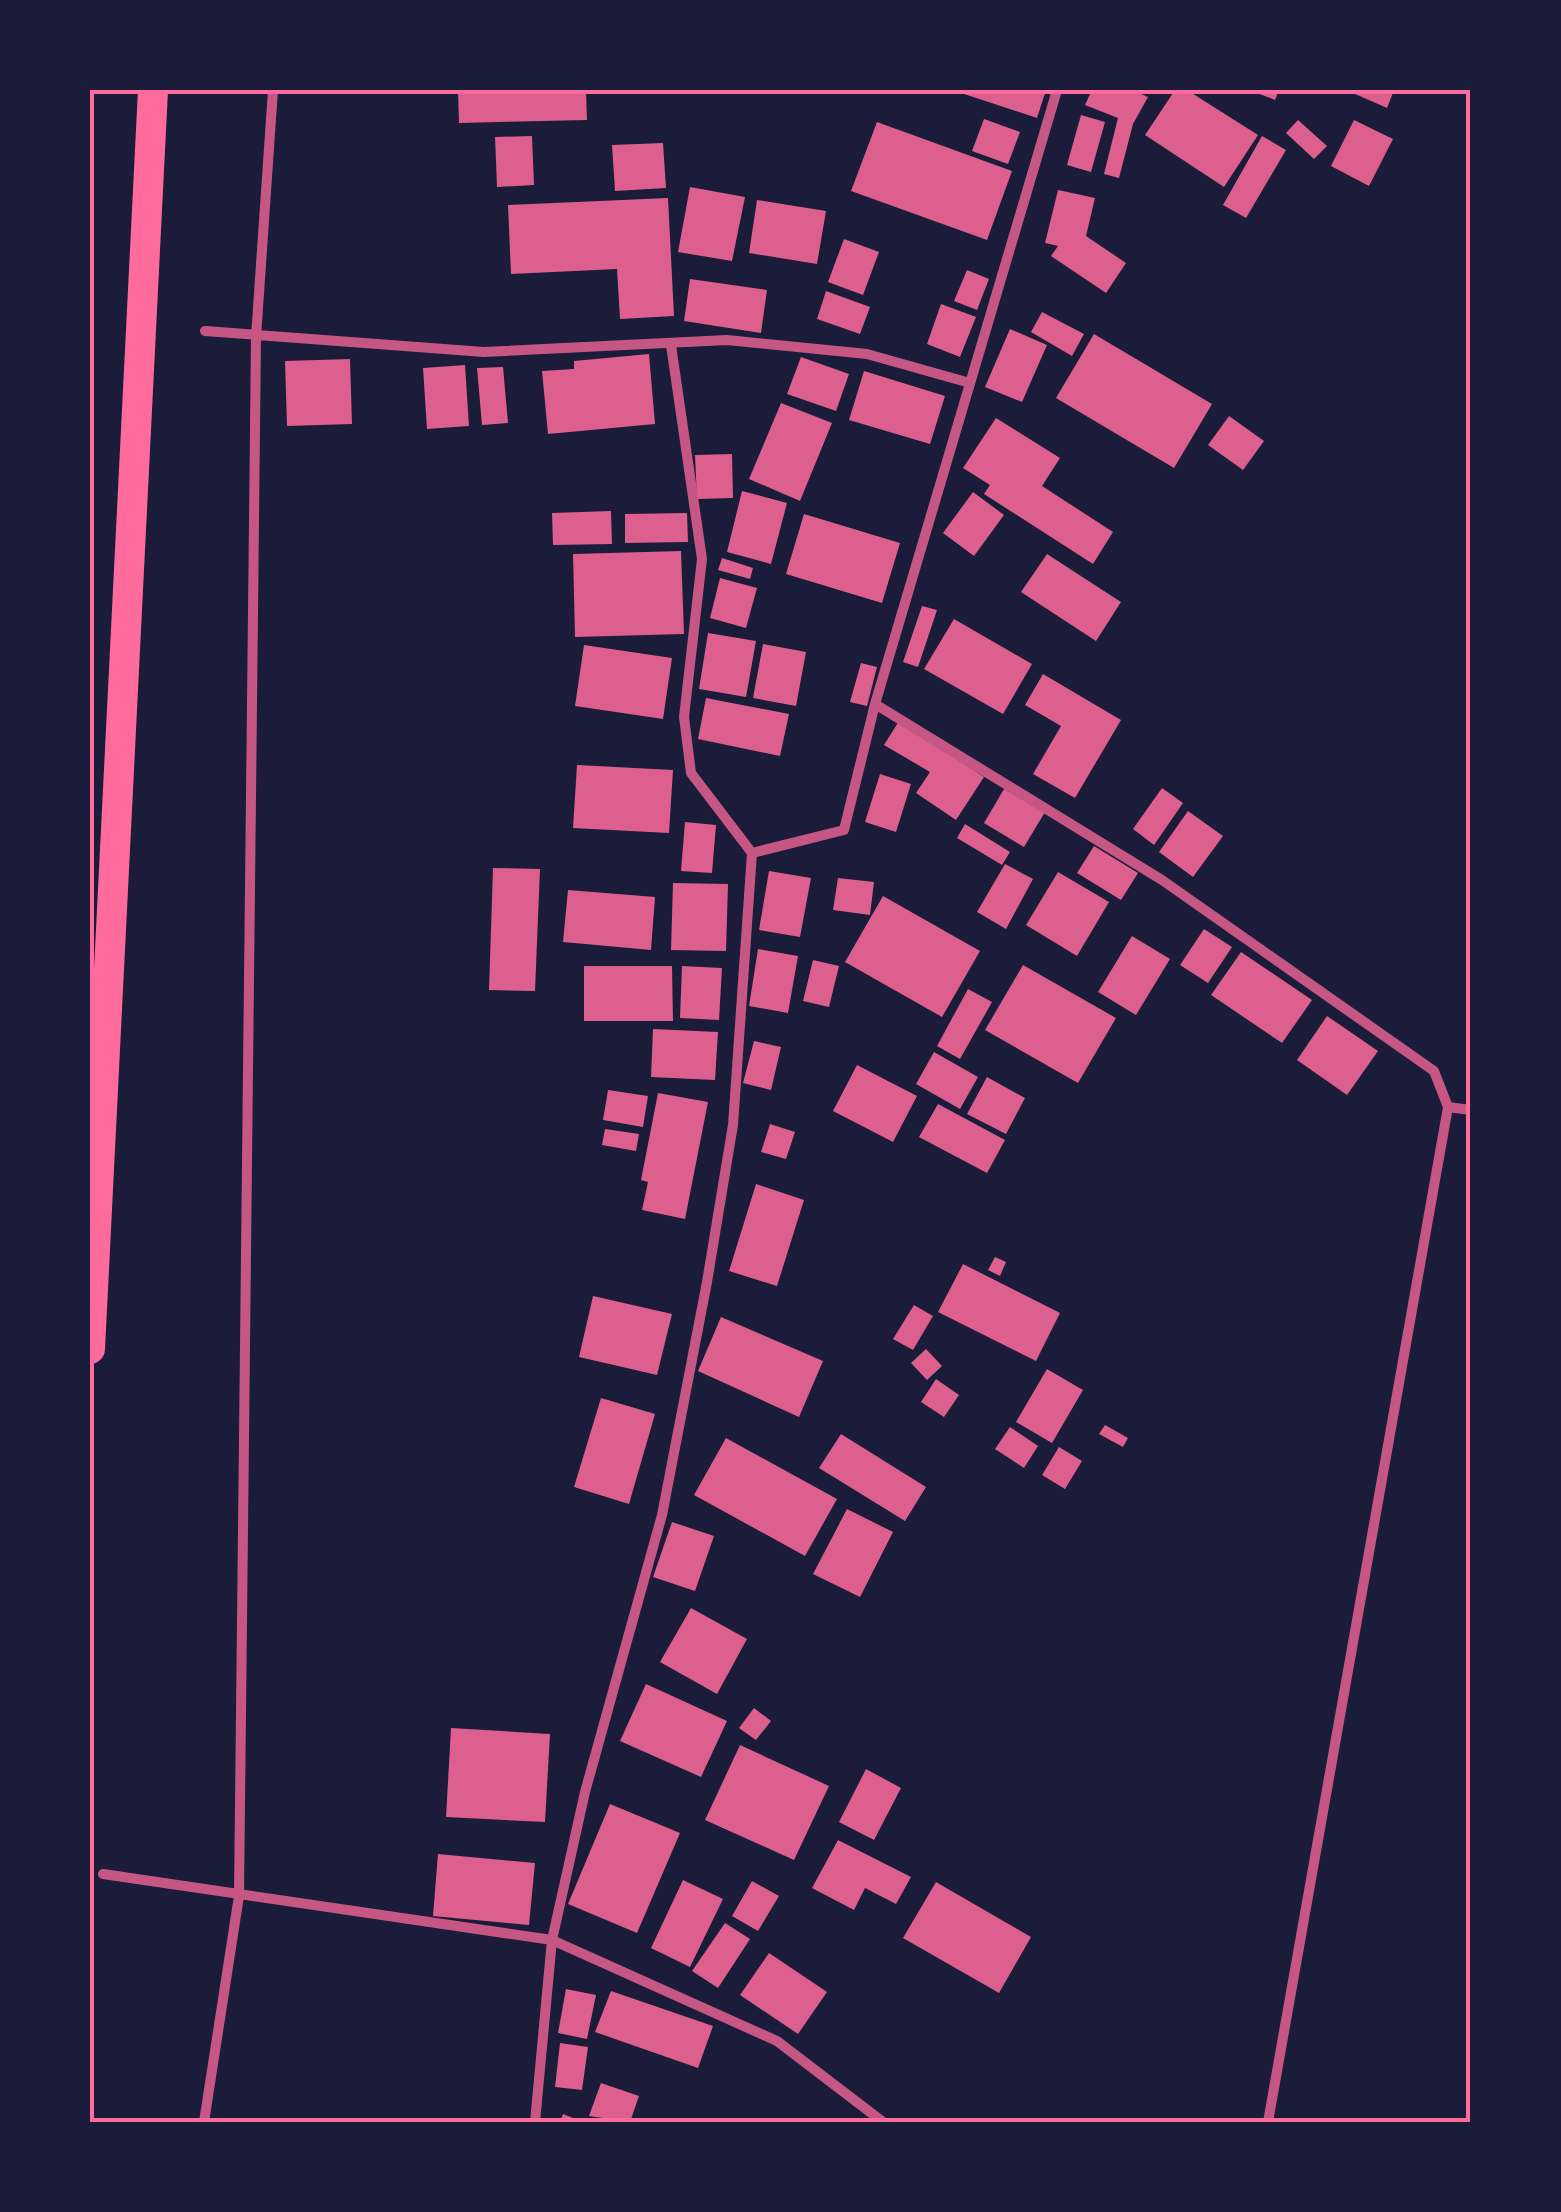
<svg xmlns="http://www.w3.org/2000/svg" width="1561" height="2212" viewBox="0 0 1561 2212" font-family="Overpass,sans-serif">
  <style>
    .building { fill: #dd5f8e }
    .lines { fill: none; stroke-linecap: round; stroke-linejoin: round }
    .minor { stroke: #c65784; stroke-width: 10 }
    .motorway { stroke: #ff6b9d; stroke-width: 30 }
    .neatline { fill: none; stroke: #ff6b9d; stroke-width: 4 }
  </style>
  <rect width="100%" height="100%" fill="#1b1b3a"/>
  <path class="building" d="M458 90H586L587 120 459 123Z
    M952 90H1046L1037 118Z
    M1092 90H1132L1148 97 1133 124 1119 178 1104 174 1118 118 1085 105Z
    M1175 90H1187L1258 135 1224 187 1145 135Z
    M1249 90H1279L1275 100Z
    M1346 90H1394L1387 108Z
    M1081 115 1105 122 1091 172 1067 165Z
    M984 119 1020 132 1008 164 972 151Z
    M1298 120 1327 146 1314 159 1286 133Z
    M1354 120 1393 139 1369 186 1331 166Z
    M877 122 1012 171 987 240 851 191Z
    M532 136 534 185 497 187 495 137Z
    M1262 136 1286 150 1246 218 1223 205Z
    M663 143 666 188 615 191 612 145Z
    M690 187 745 197 732 261 678 252Z
    M1058 190 1095 198 1086 236 1126 263 1106 293 1051 256 1058 246 1045 243Z
    M668 198 674 316 620 319 617 269 511 274 508 205Z
    M757 200 826 211 817 264 749 253Z
    M844 239 879 252 863 295 828 282Z
    M967 270 989 279 977 310 954 301Z
    M690 279 767 290 761 333 684 321Z
    M826 291 870 307 860 334 817 319Z
    M941 304 976 317 960 357 927 344Z
    M1042 312 1084 334 1072 356 1031 332Z
    M1010 329 1047 345 1022 402 985 387Z
    M1094 334 1212 404 1174 468 1056 398Z
    M649 354 655 424 548 434 542 371 574 369V361Z
    M801 357 849 374 836 411 787 394Z
    M350 359 352 424 287 426 285 361Z
    M465 365 469 426 427 429 423 368Z
    M503 367 508 423 482 425 477 368Z
    M864 371 945 396 930 444 849 420Z
    M781 403 832 423 800 501 749 479Z
    M1229 416 1264 441 1243 470 1208 445Z
    M996 418 1060 458 1042 486 1113 532 1093 564 984 494 990 485 963 468Z
    M732 454 733 498 697 499 695 455Z
    M742 491 787 503 771 564 727 552Z
    M973 492 1004 515 974 556 943 533Z
    M611 511 612 544 553 545 552 513Z
    M687 513 688 542 625 543V514Z
    M804 514 900 543 882 603 786 574Z
    M681 551 684 634 575 637 573 554Z
    M1047 554 1121 602 1096 641 1021 592Z
    M722 558 753 568 750 579 718 570Z
    M720 578 757 588 746 628 710 618Z
    M922 606 937 610 918 667 903 662Z
    M954 619 1032 664 1003 714 924 669Z
    M708 633 756 641 746 697 699 689Z
    M763 644 806 652 796 706 753 698Z
    M584 645 672 658 663 719 575 706Z
    M861 663 877 667 867 706 850 702Z
    M1043 674 1121 720 1075 798 1033 774 1061 726 1025 705Z
    M706 698 789 714 780 756 698 739Z
    M899 721 984 777 956 820 916 793 930 772 884 745Z
    M577 765 673 770 669 833 573 828Z
    M880 774 911 784 896 832 865 822Z
    M1162 788 1183 803 1154 845 1133 829Z
    M1004 789 1045 812 1024 847 984 823Z
    M1188 811 1223 836 1193 877 1159 852Z
    M685 822 716 825 712 873 681 871Z
    M965 824 1010 852 1002 865 957 838Z
    M1094 846 1138 873 1121 900 1077 873Z
    M1005 864 1033 879 1006 929 977 912Z
    M493 868 540 869 535 991 489 990Z
    M769 871 811 878 800 937 759 930Z
    M1058 872 1109 902 1077 956 1026 925Z
    M838 878 874 882 870 915 833 910Z
    M673 883 728 884 726 951 671 950Z
    M568 890 655 897 651 950 563 942Z
    M883 896 980 951 942 1017 845 962Z
    M1204 929 1232 947 1208 983 1180 965Z
    M1132 936 1170 959 1136 1015 1098 992Z
    M758 949 798 956 788 1013 749 1006Z
    M1241 952 1312 1000 1282 1043 1211 995Z
    M813 960 839 966 829 1007 803 1001Z
    M1023 965 1116 1018 1078 1083 985 1030Z
    M584 966H672L673 1021H584Z
    M682 966 722 968 719 1020 680 1018Z
    M968 989 992 1002 960 1059 937 1046Z
    M1327 1016 1378 1051 1347 1095 1297 1060Z
    M653 1029 718 1032 715 1080 651 1077Z
    M754 1041 781 1047 771 1090 743 1083Z
    M934 1052 978 1077 960 1109 916 1084Z
    M857 1065 917 1096 893 1142 833 1111Z
    M987 1077 1025 1098 1006 1134 967 1114Z
    M608 1090 648 1096 643 1127 603 1120Z
    M658 1093 708 1102 685 1219 642 1210 648 1182 641 1180Z
    M938 1104 1005 1140 987 1173 919 1137Z
    M770 1124 795 1132 786 1159 761 1152Z
    M605 1129 639 1134 636 1151 602 1145Z
    M756 1184 804 1200 777 1286 729 1271Z
    M995 1257 1006 1262 1000 1276 988 1270Z
    M963 1264 1060 1313 1036 1361 938 1312Z
    M593 1296 672 1314 657 1375 579 1357Z
    M914 1305 933 1316 913 1350 893 1339Z
    M721 1317 823 1361 799 1417 698 1371Z
    M926 1349 942 1366 927 1380 911 1363Z
    M1047 1369 1083 1390 1052 1443 1016 1422Z
    M936 1379 959 1395 944 1417 921 1402Z
    M601 1398 655 1414 629 1504 574 1487Z
    M1105 1425 1128 1438 1123 1447 1099 1434Z
    M1010 1427 1038 1446 1024 1468 995 1449Z
    M841 1434 926 1487 905 1521 819 1468Z
    M726 1438 837 1499 805 1556 694 1495Z
    M1059 1447 1082 1461 1065 1489 1042 1475Z
    M847 1509 893 1532 860 1597 813 1574Z
    M672 1522 714 1536 695 1591 653 1577Z
    M691 1608 747 1639 717 1694 660 1662Z
    M646 1684 727 1721 701 1777 620 1741Z
    M754 1708 771 1721 756 1740 739 1728Z
    M451 1728 550 1734 545 1822 446 1817Z
    M740 1745 829 1786 794 1860 705 1820Z
    M866 1769 901 1788 874 1840 839 1822Z
    M610 1804 680 1833 637 1933 568 1904Z
    M838 1840 911 1877 896 1904 865 1888 854 1910 812 1888Z
    M438 1854 535 1863 529 1925 433 1916Z
    M683 1880 723 1899 690 1967 651 1948Z
    M752 1881 779 1896 758 1931 732 1916Z
    M936 1882 1031 1937 999 1993 903 1938Z
    M725 1923 750 1939 718 1988 692 1971Z
    M769 1953 827 1992 798 2034 740 1995Z
    M566 1989 596 1995 587 2039 558 2033Z
    M611 1991 713 2026 698 2068 595 2032Z
    M560 2043 588 2047 582 2090 555 2087Z
    M601 2083 639 2096 630 2122 589 2116Z
    M563 2114 583 2122H560Z"/>
  <g class="lines">
    <path class="minor" d="M205 331 484 352 727 340 867 354 970 383
      M671 345 702 559 684 717 691 773 752 853
      M875 704 1162 880 1434 1071 1448 1107 1268 2122
      M1448 1107 1471 1110
      M103 1874 552 1940 777 2041 883 2122
      M204 2122 239 1896 256 337 273 90
      M535 2122 552 1940 585 1792 662 1515 707 1282 733 1125 752 853 844 830 875 704 1057 90"/>
    <path class="motorway" d="M90 1349 153 90"/>
  </g>
  <rect width="1561" height="2212" fill="none" stroke="#1b1b3a" stroke-width="185"/>
  <rect x="92" y="92" width="1376" height="2028" class="neatline"/>
</svg>
